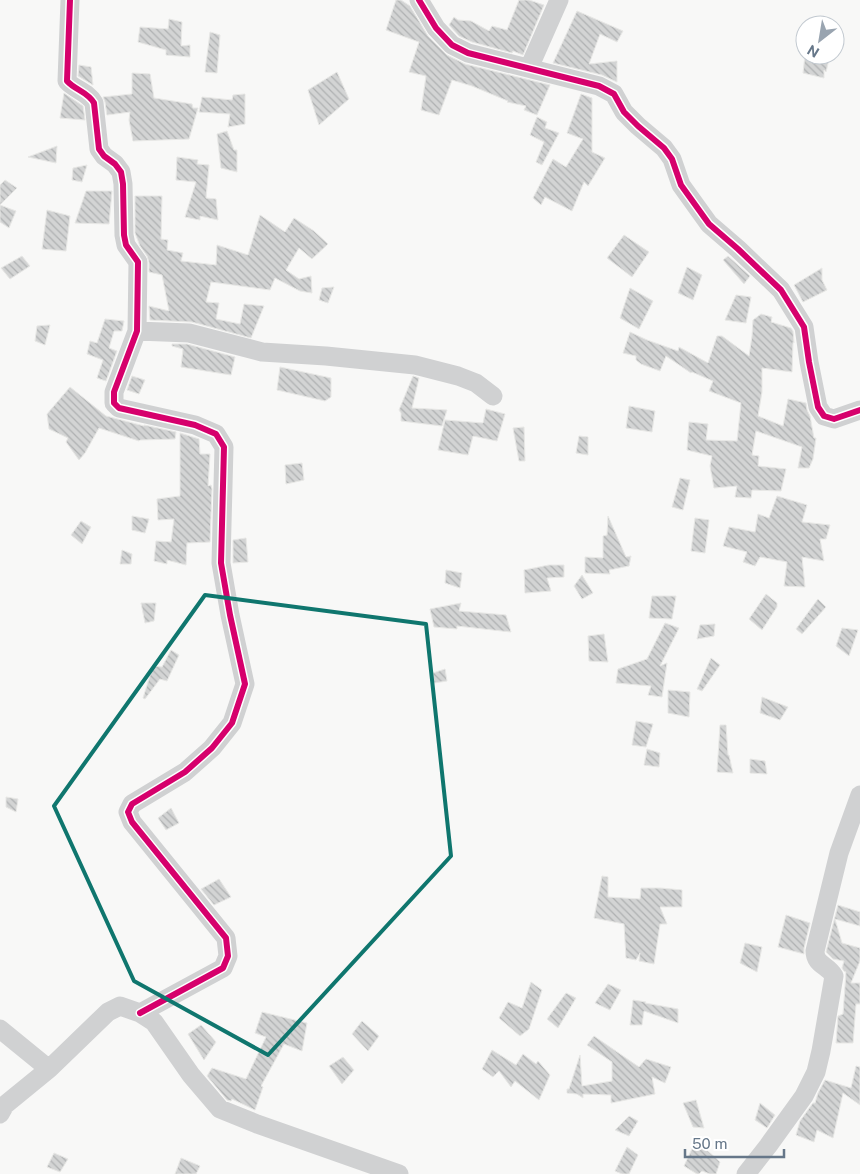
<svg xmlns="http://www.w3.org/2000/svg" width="860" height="1174" viewBox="0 0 860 1174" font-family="'Public Sans',sans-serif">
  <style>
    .building { fill: url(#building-back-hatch); stroke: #e8e8e6 }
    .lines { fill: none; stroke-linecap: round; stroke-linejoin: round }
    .minor { stroke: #d0d1d2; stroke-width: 19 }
    .cycleway-casing { stroke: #fff; stroke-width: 9 }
    .cycleway { stroke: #d6006c; stroke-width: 6 }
    .marked { fill: none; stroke: #0f766e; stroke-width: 4; stroke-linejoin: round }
  </style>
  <defs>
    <pattern id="building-back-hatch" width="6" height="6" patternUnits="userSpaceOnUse" patternTransform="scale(1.25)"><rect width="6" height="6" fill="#d3d4d4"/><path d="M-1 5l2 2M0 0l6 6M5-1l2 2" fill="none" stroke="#afb1b2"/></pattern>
  </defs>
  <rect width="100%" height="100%" fill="#f8f8f7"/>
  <path class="building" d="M396 0H401L410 6 428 36 447 55 465 64 550 85 537 115 524 110 526 106 507 102 508 101 472 86 452 80 439 115 421 110 426 76 409 72 419 42 386 30Z
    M519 0H529L544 5 523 55 513 51 512 53 472 42 459 36 449 25 454 17 458 20 471 21 489 31 492 26 507 30Z
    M577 11 623 31 617 42 600 34 589 64 617 61V82L602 75 553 63Z
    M169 19 182 22 181 46 190 45V57L166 55V50L138 42 140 27 168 29Z
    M210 32 220 35 217 73 205 72Z
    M805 55H830L826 72 824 70V78L803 73Z
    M79 65 91 67 93 85 78 76Z
    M337 72 349 99 319 125 308 90Z
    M132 73 150 74 154 98 192 104 193 108H198L189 139 133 141 129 120 130 112 107 115 105 102 103 97 132 94Z
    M64 93 83 106 85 120 60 118Z
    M245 94V124L228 127 230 114 199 112 202 97 232 100 233 95Z
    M581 94 592 98V152L605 158 588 186 584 182 572 211 545 197 541 205 533 198 553 159 566 167 583 139 567 133Z
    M537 117 547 122 545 128 559 133 542 165 536 162 544 142 530 135Z
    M227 131 234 150H237V172L221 168 217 134Z
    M57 146 56 163 28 157Z
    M177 157 198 160 197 164 209 165 206 198 216 199 218 220 200 216V220L185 217 196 182 176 180Z
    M87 165 82 182 72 180 73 168Z
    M5 180 17 188 0 205 16 211 9 228 0 222V185Z
    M86 191H112L109 224 75 223Z
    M135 196H162L161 239 168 240 167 250 183 253 181 261 216 265 217 245 248 255 260 215 285 232 294 218 314 231 328 244 312 259 299 248 286 270 299 279 311 276 312 293 300 291 275 278 270 290 211 282 206 302 219 303 216 319 240 324 244 304 264 306 251 338 192 322 150 320 149 306 169 311 162 275 149 272V262L147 256 140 246 135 233Z
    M47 210 70 216 66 251 42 249Z
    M624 235 649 252 632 277 607 258Z
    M22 256 30 266 10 279 1 268Z
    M728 256 750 276 744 284 723 260Z
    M687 267 702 275 693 300 678 293Z
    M822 268V280L827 290 803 302 794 285Z
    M334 287 328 303 319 300 322 288Z
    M630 288 653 301 639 329 620 318Z
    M736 295 751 297 746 323 725 320Z
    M761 314 772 317 771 322 791 328 793 331 794 343 793 342 792 372 762 368V392L758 416 783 426 788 399 806 403 807 410 810 416 814 438H816L813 459 809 468H798L802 447 756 431 752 455 759 456 758 466 786 469 781 491 752 490 751 498 735 497 737 486 714 488 710 466 712 456 687 450 689 422 708 424 706 440 737 441 741 403 709 391 713 381 692 372 691 373 666 356 660 371 641 364 636 360V356L623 353 630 332 647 340 678 351 679 347 708 363 717 336H722L749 356 752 336 753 320Z
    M105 319 124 321 122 331H114L109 348 117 351 106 381 97 378 103 360 87 354 90 341 97 343Z
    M50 325 45 345 35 341 37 326Z
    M172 344H187L235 357 231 375 181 367 183 349 172 346Z
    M280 367 331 378V397L325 401 277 390Z
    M132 376 145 380 139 394 127 390Z
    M413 376 419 378 412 408 447 410 442 426 401 421V413L399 410Z
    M70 387 106 416 144 426V425L176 432 175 439 140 440 139 441 99 428 85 453 79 460 66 442 68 438 49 429 47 414Z
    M629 406 655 411 652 432 626 428Z
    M486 409 505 414 497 441 473 436 468 455 438 450 445 420 483 423Z
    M524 427 525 461H519L513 428Z
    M180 433 199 439 200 454H210L208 486 211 485 212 489 210 542 187 543 186 565 167 560V564L154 561 156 541 171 542 174 519 158 520 157 499 180 496Z
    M579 436 588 437V455L576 453Z
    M302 463 304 480 286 484 285 465Z
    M680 478 690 480 683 510 672 507Z
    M777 496 807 505 802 522 830 525 826 539H820L824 561 802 557 805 587 784 586 787 562 760 557 755 566 743 562 747 552 723 546 729 527 755 532 758 514 769 518Z
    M132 516 149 519 145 533 132 530Z
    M608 516 626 557 631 556 629 566 609 570 610 574 585 573V557L603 558V536L607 535Z
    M695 518 709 520 705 553 691 551Z
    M81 521 91 527 82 544 71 535Z
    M246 538 248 562 233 563V540Z
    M122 550 132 554 131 564H120Z
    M549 565H564V577L547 578 551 591 525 593 524 570Z
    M446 570 462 573 460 588 445 583Z
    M582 575 593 593 582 599 574 586Z
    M766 594 777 603V607L762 630 749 619Z
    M652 596H676L672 619 649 618Z
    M818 599 826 607 802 634 796 629Z
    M141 603H156L154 621 145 623Z
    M461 603 459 611 506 615 511 632 457 626V629L434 627 430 609Z
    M665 623 679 628 660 666 667 663 662 697 648 695 651 686 616 683 618 669 647 659Z
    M715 624 714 636 697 639 700 625Z
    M842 628 858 630 849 656 836 646Z
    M604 634 608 662 589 661 588 636Z
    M171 650 179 655 167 681 160 679 145 699 143 698 153 666 162 667Z
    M711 658 720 665 702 691 697 689Z
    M445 669 447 681 434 683 433 673Z
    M668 690 690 692 689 717 668 713Z
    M762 697 788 707 780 720 760 713Z
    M636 721 653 724 646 747 632 745Z
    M720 725H726L728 755H729L733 773 717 772Z
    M647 749 660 753 659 767 644 765Z
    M750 759 765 761 767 774 750 773Z
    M6 797 18 799 16 812 6 807Z
    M171 808 179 823 166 830 158 818Z
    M602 876 608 877V897L640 899 641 888H660L682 890V907H660L667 924H660L654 964 639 961 640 953 636 960 626 958 624 924 594 918Z
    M219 879 231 897 214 905 201 889Z
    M838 905 860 912V926L835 919 842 943 860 948V961L851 983H860V1004H856L853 1043H836L838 1016 843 1014 846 972 844 971 842 968 844 961 833 959 826 952Z
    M786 915 810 923 804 948V954L778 947Z
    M745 943 762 947 757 972 740 963Z
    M531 982 542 990 529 1029 520 1036 499 1018 508 1002 522 1008Z
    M608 984 621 990 610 1010 595 1003Z
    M566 993 576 998 558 1028 547 1019Z
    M633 1000 646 1002 645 1003 678 1009V1023L644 1011 642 1025H630Z
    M262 1012 307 1023 302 1051 284 1044 261 1086 263 1087 255 1110 232 1099 231 1101 227 1100 207 1076 212 1068 246 1079 266 1037 255 1033Z
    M362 1021 379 1036 368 1051 352 1034Z
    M201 1025 216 1042 204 1060 188 1034Z
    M594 1036 639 1067 646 1059 671 1067 665 1083 652 1077 655 1094 611 1103V1095L583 1094V1098L577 1094 567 1093V1089H569L580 1055 582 1086 612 1081V1062L587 1045Z
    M492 1050 516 1065 523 1054 536 1064 538 1061 550 1075 539 1100 515 1081 511 1087 499 1071 493 1077 482 1069Z
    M343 1057 354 1070 342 1084 329 1066Z
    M856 1066 860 1067V1105L843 1093 833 1138 817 1130 814 1142 796 1135 800 1121 813 1103H815L818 1093 825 1080 851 1088Z
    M696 1100 704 1128 693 1127 683 1103Z
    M760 1103 775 1115 767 1128 755 1120Z
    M629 1116 638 1121 629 1136 615 1130Z
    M696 1140 720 1162 716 1174H710L702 1171 699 1174H697L684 1166Z
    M627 1147 638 1155 629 1174H622L615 1171Z
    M54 1153 68 1159 60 1172 47 1167Z
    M181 1158 200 1166 196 1174H175Z"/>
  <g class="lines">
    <path class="minor" d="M70 0 67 81C75 90 88 92 94 103L99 149 104 156 115 164 121 172 123 184 124 235 126 245 138 262 137 331 114 392V403L119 408 195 425 216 434 224 447 221 563 230 615 245 684 232 723 212 748 185 772 132 804 128 812 132 822 226 938 228 956 223 968 140 1013
      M419 0 436 28 452 45 468 53 599 86 614 94 624 112 638 126 664 148 672 159 681 185 709 224 738 249 781 290 804 327 809 362 818 407 824 416 834 419 860 410
      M529 68 559 0
      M137 331 189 333 262 352 326 356 415 365 458 376 476 383 493 396
      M0 1029 49 1069
      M0 1114 5 1105 49 1069 108 1012 120 1006 140 1013 154 1022 191 1075 220 1109 257 1124 399 1174
      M746 1174 768 1146 804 1096 816 1072 821 1051 834 976C828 965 815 965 815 951L839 853 860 795"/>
    <defs>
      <path id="cycleway" d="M70 0 67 81C75 90 88 92 94 103L99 149 104 156 115 164 121 172 123 184 124 235 126 245 138 262 137 331 114 392V403L119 408 195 425 216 434 224 447 221 563 230 615 245 684 232 723 212 748 185 772 132 804 128 812 132 822 226 938 228 956 223 968 140 1013
        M419 0 436 28 452 45 468 53 599 86 614 94 624 112 638 126 664 148 672 159 681 185 709 224 738 249 781 290 804 327 809 362 818 407 824 416 834 419 860 410"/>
    </defs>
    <use href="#cycleway" class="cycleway-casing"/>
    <use href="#cycleway" class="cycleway"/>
  </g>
  <path class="marked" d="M205 595 426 624 451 856 268 1055 134 981 54 806Z"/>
  <g transform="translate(820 40) rotate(211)"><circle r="24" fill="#ffffff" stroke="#c2c9d0"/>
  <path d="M0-4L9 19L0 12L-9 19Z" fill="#99a4b0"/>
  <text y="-8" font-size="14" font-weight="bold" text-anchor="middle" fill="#667789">N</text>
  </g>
  <path d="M685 1149v8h99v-8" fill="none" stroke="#667789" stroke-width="2.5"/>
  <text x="692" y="1149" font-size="15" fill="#667789" stroke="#ffffff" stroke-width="4" paint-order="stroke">50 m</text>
</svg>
